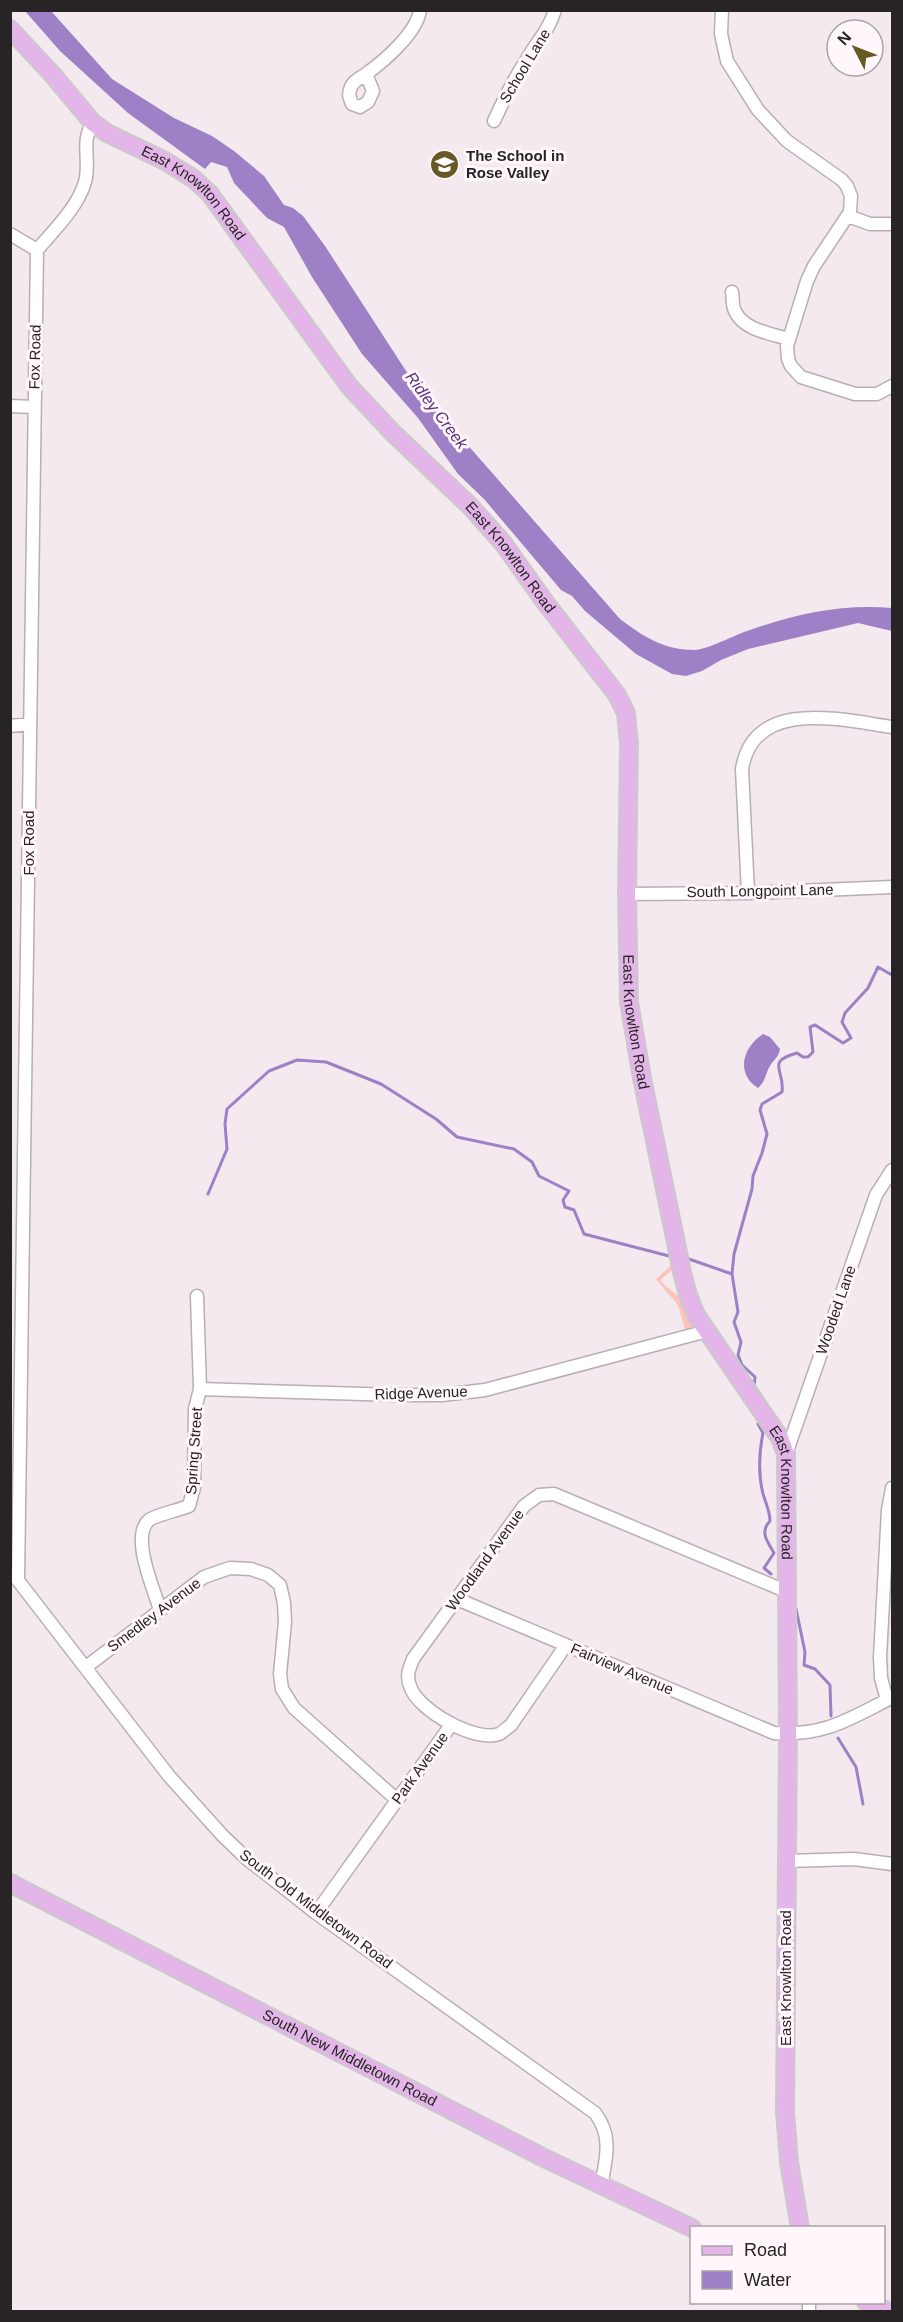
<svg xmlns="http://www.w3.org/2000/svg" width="903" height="2322" viewBox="0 0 903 2322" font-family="Arial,sans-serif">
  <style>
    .green { fill: #fec2b9 }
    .water { fill: #9d80c6 }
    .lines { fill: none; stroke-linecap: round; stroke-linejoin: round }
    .stream { stroke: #9d80c6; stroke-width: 3 }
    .minor-casing { stroke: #b8aeb3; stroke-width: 15 }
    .major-casing { stroke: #cbcacb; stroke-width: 20 }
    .minor { stroke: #fff; stroke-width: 12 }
    .major { stroke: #e3b5e8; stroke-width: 16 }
    .labels { text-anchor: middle; stroke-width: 6; stroke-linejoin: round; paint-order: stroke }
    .street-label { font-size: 15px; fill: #282426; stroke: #fff7fb }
    .poi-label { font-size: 15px; font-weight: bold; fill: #282426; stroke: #fff7fb; text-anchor: start }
    .water-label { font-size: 16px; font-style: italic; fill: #562f83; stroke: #fff7fb }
  </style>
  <rect width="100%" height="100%" fill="#f3e9ee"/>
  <path class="green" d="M675 1262V1268L661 1279V1282L683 1300 695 1327V1330L686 1333 678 1305 656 1279Z"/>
  <path class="water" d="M25 11H51L112 79 174 118 212 136 234 151 264 176 284 205 293 208 303 216 325 246 408 374 437 410 620 619C644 637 664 650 695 650 706 650 735 635 747 631 796 614 840 604 892 608V631L858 623 748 649 721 660 702 671 686 676 672 674 636 654 585 611 572 596 561 590 484 499 458 474 418 418 362 354 312 277 284 227 267 218 234 183 227 167 211 162 205 169 128 113 60 51Z
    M763 1034 770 1037 780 1049C779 1057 774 1059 770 1066 765 1074 766 1081 758 1088 735 1073 743 1047 763 1034Z"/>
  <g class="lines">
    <path class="stream" d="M208 1194 227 1149 225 1124 227 1109 269 1071 297 1060 326 1062 381 1084 436 1119 457 1137 514 1149 532 1162 539 1176 569 1191 563 1200 565 1207 574 1210 584 1234 669 1256
      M686 1258 732 1274
      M754 1388 755 1377 742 1365 738 1355 741 1342 734 1322 738 1312 732 1274 734 1254 752 1189 753 1176 762 1153 767 1134 760 1110 762 1104 782 1092C785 1069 765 1062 797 1053L803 1057H808L813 1052 810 1027 815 1025 843 1043 851 1038 842 1022 845 1013 868 988 878 967 892 975
      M758 1424 763 1433C759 1453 758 1474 763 1494 766 1503 770 1512 770 1521 759 1532 768 1542 774 1553L764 1568 771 1574
      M795 1604 805 1652 804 1665 815 1669 830 1685 831 1716
      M838 1738 856 1767 863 1804"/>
    <defs>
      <path id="minor" d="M722 10 721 34 727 61 758 110 787 141 842 180 847 186 851 196 850 212 814 266 807 281 787 346 788 359 791 366 801 377 855 394H877L892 386
        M366 74 373 91 368 102 360 107 352 104C350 99 348 95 350 90 352 81 359 79 366 74 384 61 417 33 420 10
        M494 121C504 99 514 79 527 59 538 40 548 32 555 10
        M848 216 870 224H892
        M10 234 37 250
        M732 292C733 298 732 306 735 311 743 330 772 334 789 339
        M10 406 34 407
        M10 726 30 724
        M748 893 742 769C754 697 842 720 892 727
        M627 894 748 893 892 887
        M200 1389 397 1395H442L485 1390 707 1331
        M786 1454 876 1195 892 1170
        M13 1574 169 1776 222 1835 246 1858 316 1913 595 2113C613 2136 606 2159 601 2186
        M18 1579 37 250C54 230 78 207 85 182 91 161 80 141 93 123
        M457 1599 774 1733C823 1736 846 1721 887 1700L881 1678 880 1657 888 1510 892 1488
        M160 1610C154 1589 130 1537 149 1520 156 1515 179 1510 189 1506L194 1487 195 1409 200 1389 197 1296
        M566 1645 511 1725C507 1728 503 1732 499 1734 476 1743 417 1710 410 1686 406 1676 409 1669 413 1659L524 1506 539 1495 554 1494 788 1592
        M86 1667 204 1577 230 1568 251 1569 268 1575 280 1585 284 1603 285 1622 280 1674 282 1689 294 1708 397 1800
        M787 1861 854 1859 892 1864
        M316 1913 451 1725
        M809 2312V2302"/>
      <g id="major">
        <path id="s1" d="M10 29 52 74 93 123 107 133 165 161 194 179 210 194 349 386 392 432 470 506 503 543 545 602 617 695 626 713 629 744 627 894 629 1002 642 1078 682 1272 688 1295 696 1315 780 1438 786 1454 788 1734 785 2112 789 2162 800 2228"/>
        <path id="s2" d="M10 1883 542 2157 692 2228"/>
        <path d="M866 2302 890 2312"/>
      </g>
    </defs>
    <use href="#minor" class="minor-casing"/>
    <use href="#major" class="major-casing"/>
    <use href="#minor" class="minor"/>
    <use href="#major" class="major"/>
  </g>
  <defs>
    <symbol id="school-disc" viewBox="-11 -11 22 22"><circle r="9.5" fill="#675926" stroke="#fff7fb"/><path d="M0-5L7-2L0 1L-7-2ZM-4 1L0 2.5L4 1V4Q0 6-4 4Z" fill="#fff"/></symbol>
  </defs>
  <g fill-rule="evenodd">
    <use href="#school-disc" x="428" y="148" width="33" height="33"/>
  </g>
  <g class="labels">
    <g class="street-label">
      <text transform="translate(525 66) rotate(-59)" y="5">School Lane</text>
      <text dy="5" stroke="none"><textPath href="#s1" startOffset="250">East Knowlton Road</textPath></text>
      <text transform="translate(35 357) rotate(-89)" y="5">Fox Road</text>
      <text dy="5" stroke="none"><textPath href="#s1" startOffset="736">East Knowlton Road</textPath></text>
      <text transform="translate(29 843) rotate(-90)" y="5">Fox Road</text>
      <text transform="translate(760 891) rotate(-1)" y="5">South Longpoint Lane</text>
      <text dy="5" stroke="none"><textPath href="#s1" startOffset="1240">East Knowlton Road</textPath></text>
      <text transform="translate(836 1310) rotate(-71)" y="5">Wooded Lane</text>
      <text transform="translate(421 1393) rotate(-2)" y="5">Ridge Avenue</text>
      <text transform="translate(194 1451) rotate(-86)" y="5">Spring Street</text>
      <text dy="5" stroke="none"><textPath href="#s1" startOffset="1744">East Knowlton Road</textPath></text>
      <text transform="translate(485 1560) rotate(-54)" y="5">Woodland Avenue</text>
      <text transform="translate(154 1615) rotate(-37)" y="5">Smedley Avenue</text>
      <text transform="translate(622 1669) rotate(23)" y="5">Fairview Avenue</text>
      <text transform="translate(420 1768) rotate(-54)" y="5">Park Avenue</text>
      <text transform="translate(316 1909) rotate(37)" y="5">South Old Middletown Road</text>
      <text transform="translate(786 1978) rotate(-90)" y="5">East Knowlton Road</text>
      <text dy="5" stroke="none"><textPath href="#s2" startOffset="382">South New Middletown Road</textPath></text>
    </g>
    <g class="poi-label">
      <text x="466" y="161">The School in<tspan x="466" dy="17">Rose Valley</tspan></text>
    </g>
    <g class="water-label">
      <text transform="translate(437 410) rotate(53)" y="6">Ridley Creek</text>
    </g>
  </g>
  <rect width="903" height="2322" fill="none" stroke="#282426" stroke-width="24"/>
  <rect x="690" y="2226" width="195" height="78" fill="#fff7fb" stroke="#a9a3a6" stroke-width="1.5"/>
  <rect x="702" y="2246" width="30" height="9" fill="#e3b5e8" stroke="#a9a3a6" stroke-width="1.5"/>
  <text x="744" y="2256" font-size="18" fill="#282426">Road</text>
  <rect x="702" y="2271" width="30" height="18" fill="#9d80c6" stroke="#a9a3a6" stroke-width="1.5"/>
  <text x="744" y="2286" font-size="18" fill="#282426">Water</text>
  <g transform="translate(855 48) rotate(312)"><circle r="28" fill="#fff7fb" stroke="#a9a3a6" stroke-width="1.5"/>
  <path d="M0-4.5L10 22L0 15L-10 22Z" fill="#675926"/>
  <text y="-9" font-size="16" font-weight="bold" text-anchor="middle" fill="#282426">N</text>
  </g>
</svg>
